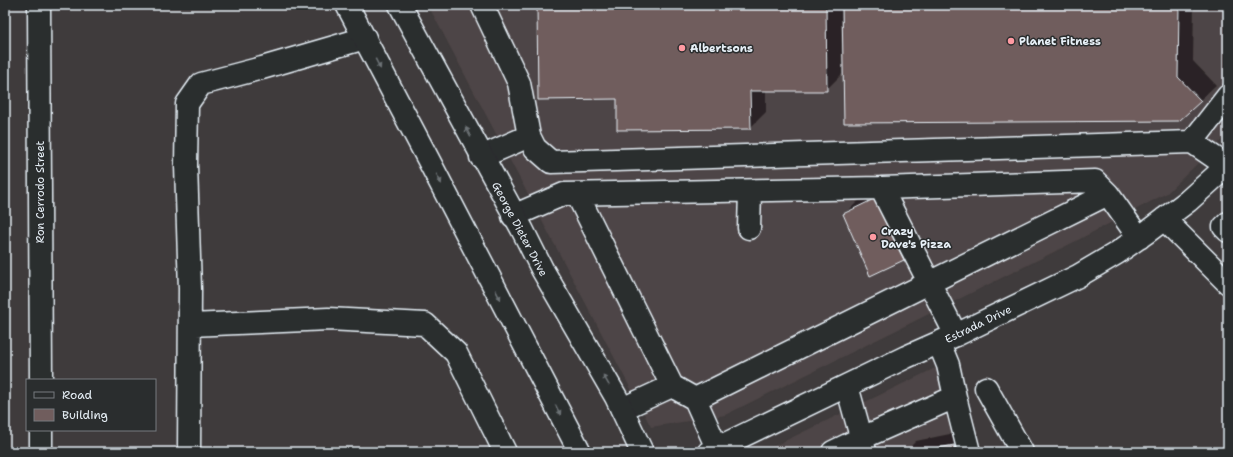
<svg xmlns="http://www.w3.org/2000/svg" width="1233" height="457" viewBox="0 0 1233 457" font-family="'Shantell Sans',sans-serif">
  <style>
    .built { fill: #4e4546 }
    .shadow { fill: #0007 }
    .building { fill: #705d5d; stroke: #e8f1f8 }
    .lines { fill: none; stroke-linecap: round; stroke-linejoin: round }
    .minor-casing { stroke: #e8f1f8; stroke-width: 25 }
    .major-casing { stroke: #e8f1f8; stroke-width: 25 }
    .minor { stroke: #2a2d2e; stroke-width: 22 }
    .major { stroke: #2a2d2e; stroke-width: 22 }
    .oneway { fill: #6c7275 }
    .poi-dot { fill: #ff9aa2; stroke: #2a2d2e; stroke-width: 1.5 }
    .labels { text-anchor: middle; stroke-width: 3; stroke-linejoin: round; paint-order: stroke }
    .poi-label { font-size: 11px; font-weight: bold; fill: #e8f1f8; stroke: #2a2d2e; text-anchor: start }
    .street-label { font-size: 11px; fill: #e8f1f8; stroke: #2a2d2e }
  </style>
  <rect width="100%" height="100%" fill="#3f3b3c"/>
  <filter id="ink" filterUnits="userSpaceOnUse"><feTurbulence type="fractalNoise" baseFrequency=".025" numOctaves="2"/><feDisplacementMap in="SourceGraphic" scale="8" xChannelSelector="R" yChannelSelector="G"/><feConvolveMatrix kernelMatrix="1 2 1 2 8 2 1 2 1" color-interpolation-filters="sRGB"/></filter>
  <g filter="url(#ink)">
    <path class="built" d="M428 5H1228V134L1167 193 1074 242 725 415 651 427Z
      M956 358 976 452H762Z"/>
    <path class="shadow" d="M538 5H841L842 74 826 90H766V112L750 128 618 98Z
      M843 5H1194L1193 61 1216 85 1200 100Z
      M887 187 916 246 903 259 844 215 857 202Z
      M969 430 974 452H905L916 441Z"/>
    <path class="building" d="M537 5H826L827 91H750L751 129 617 130V99L538 100Z
      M842 5H1179L1178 77 1201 101 1179 121 844 123Z
      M874 199 904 260 870 276 843 214Z
      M954 445 955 452H918Z"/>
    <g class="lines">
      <defs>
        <path id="minor" d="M39 5 41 380
          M482 5 519 83 529 136
          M1192 142 1228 96
          M481 157 529 136 535 148 551 162 1192 142 1227 166
          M577 194 672 386
          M513 216 564 194 881 188
          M1164 219 1228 283
          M1228 223 1224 227 1228 231
          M749 228 750 191
          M190 325 328 319 425 324 456 353 505 452
          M956 335 881 188 1095 181 1108 194
          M847 386 865 451
          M986 388 1022 452
          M955 397 969 452
          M695 399 717 448
          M622 409 672 386 695 399 1108 194 1139 238
          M41 430V452
          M189 452 190 289 186 165 187 104 201 84 262 68 365 38
          M709 452 906 357 956 335 1078 276 1117 253 1147 232 1188 201 1228 165
          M833 452 862 438 955 397 948 365 939 343"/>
        <path id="major" d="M347 5 428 159 580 452
          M400 5 522 229 542 269 616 397 642 452"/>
      </defs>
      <use href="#minor" class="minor-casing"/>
      <use href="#major" class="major-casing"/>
      <use href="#minor" class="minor"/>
      <use href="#major" class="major"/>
    </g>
    <defs><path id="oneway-solid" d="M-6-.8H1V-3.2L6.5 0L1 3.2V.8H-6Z"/></defs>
    <g class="oneway">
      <use href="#oneway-solid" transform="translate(378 64) rotate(63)"/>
      <use href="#oneway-solid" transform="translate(468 132) rotate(-118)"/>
      <use href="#oneway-solid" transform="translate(439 179) rotate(64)"/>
      <use href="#oneway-solid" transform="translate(498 295) rotate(63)"/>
      <use href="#oneway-solid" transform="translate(606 380) rotate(-120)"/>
      <use href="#oneway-solid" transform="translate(558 410) rotate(63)"/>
    </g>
  </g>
  <g class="poi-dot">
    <circle cx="1011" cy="41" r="4"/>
    <circle cx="682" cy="48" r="4"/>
    <circle cx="873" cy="237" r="4"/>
  </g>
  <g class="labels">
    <g class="poi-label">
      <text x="1019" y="45">Planet Fitness</text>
      <text x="690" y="52">Albertsons</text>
      <text x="881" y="235">Crazy<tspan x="881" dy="13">Dave's Pizza</tspan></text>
    </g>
    <g class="street-label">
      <text transform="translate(40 192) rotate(-90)" y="4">Ron Cerrodo Street</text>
      <text transform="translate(520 229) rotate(62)" y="4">George Dieter Drive</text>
      <text transform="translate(978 324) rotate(-26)" y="4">Estrada Drive</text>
    </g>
  </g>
  <rect width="1233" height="457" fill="none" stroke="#2a2d2e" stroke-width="20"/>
  <rect x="10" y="10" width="1213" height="437" fill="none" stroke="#e8f1f8" stroke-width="1.5" filter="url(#ink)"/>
  <rect x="26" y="379" width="130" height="52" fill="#2a2d2e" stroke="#767b7f"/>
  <rect x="34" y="392" width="20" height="6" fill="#2a2d2e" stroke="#767b7f"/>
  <text x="62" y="399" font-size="12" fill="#e8f1f8">Road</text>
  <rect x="34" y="409" width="20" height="12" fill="#705d5d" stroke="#767b7f"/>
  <text x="62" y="419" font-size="12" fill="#e8f1f8">Building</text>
</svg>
